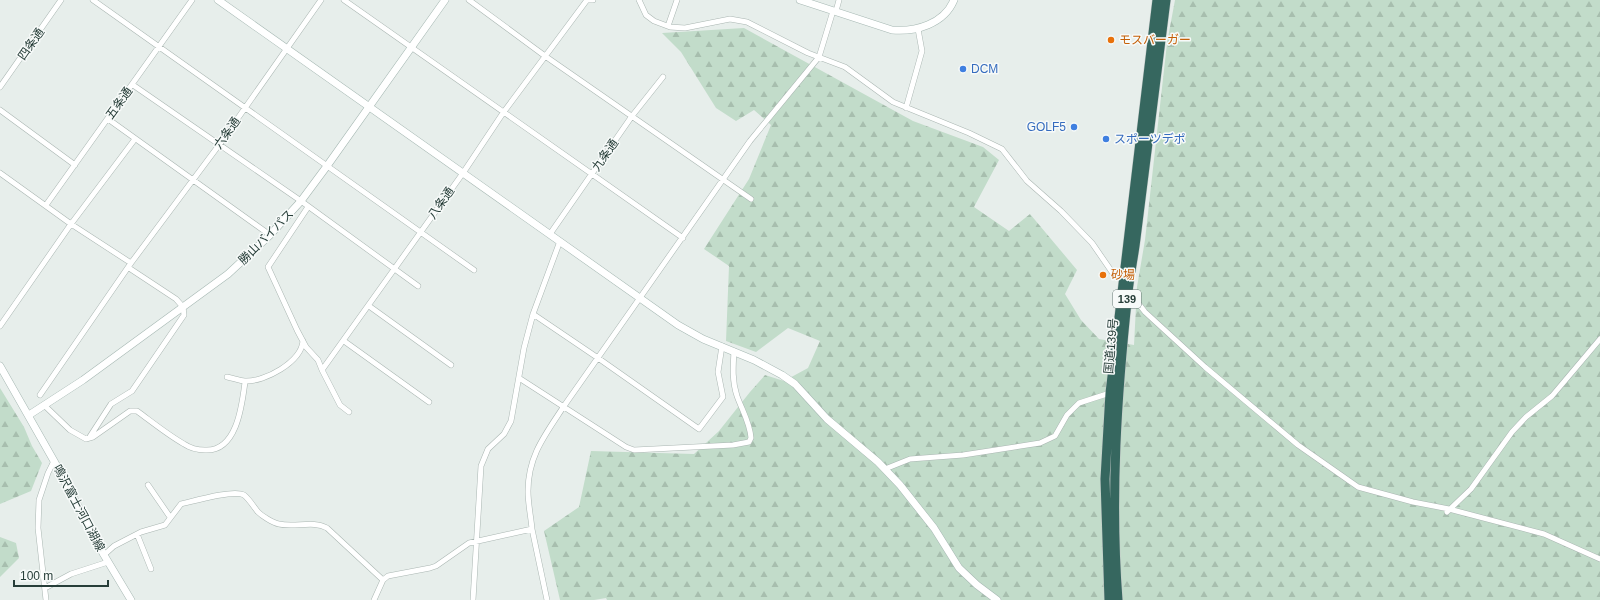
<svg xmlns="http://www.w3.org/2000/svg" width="1600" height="600" viewBox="0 0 1600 600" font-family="Helvetica,'Noto Sans JP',sans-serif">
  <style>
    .forest { fill: url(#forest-firs) }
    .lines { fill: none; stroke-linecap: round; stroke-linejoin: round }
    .street-casing { stroke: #aab6b2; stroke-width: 6 }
    .secondary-casing { stroke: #a6b8b3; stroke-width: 8 }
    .highway-casing { stroke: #c3c9c8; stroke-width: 10 }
    .street { stroke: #fff; stroke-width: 5 }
    .secondary { stroke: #fff; stroke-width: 7 }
    .highway { stroke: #36675f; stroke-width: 9 }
    .food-dot { fill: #e8710a; stroke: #f7faf9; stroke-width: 1.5 }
    .shop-dot { fill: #3f7fe0; stroke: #f7faf9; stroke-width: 1.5 }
    .labels { text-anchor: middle; stroke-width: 3; stroke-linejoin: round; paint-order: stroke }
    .shield { fill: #f7faf9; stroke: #657673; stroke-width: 1 }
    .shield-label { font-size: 11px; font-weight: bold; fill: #273e39 }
    .food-label { font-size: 12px; fill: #c56008; stroke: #f7faf9; text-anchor: start }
    .street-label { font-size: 12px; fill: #273e39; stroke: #f7faf9 }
    .shop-label { font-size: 12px; fill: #366cbe; stroke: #f7faf9; text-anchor: start }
  </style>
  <defs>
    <pattern id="forest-firs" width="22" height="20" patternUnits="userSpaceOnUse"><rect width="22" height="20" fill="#c2dcca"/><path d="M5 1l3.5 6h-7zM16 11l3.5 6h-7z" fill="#a7beae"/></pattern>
  </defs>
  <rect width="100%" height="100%" fill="#e7eeeb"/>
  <path class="forest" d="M1175 0H1600V600H607L606 598 594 600H560L544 531 579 507 591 451 694 454 719 431 750 392 765 375 784 381 808 368 820 341 788 328 756 352 726 341 729 266 704 249 749 179 771 125 754 110 736 121 716 108 681 52 662 33 744 28 913 121 983 147 999 160 974 207 1009 231 1030 214 1077 270 1065 294 1081 320 1099 339 1134 345 1137 287 1145 240 1167 43Z
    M0 388 24 427 32 446 42 463 31 491 0 504Z
    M0 537 16 543 19 558 0 577Z"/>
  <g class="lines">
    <defs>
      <path id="street" d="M93 0 474 270
        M344 0 683 238
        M469 0 545 56 751 199
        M639 0 646 15 654 21 670 27 685 28 730 19 747 22 808 53 845 67 893 102 969 133 1002 149 1027 181 1061 211 1092 243 1112 272 1123 278 1124 280
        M836 11 839 0
        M668 26 677 0
        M133 85 301 201 418 286
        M0 87 61 0
        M906 108 922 51 918 29
        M0 110 75 165
        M108 119 270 235
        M0 173 71 224 131 263
        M46 205 192 0
        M308 207 268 267 297 330 306 347 318 360 322 370
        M550 234 632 116 663 77
        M1129 291 1145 312 1205 367 1298 445 1358 487 1413 502 1449 509 1544 534 1600 559
        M369 306 451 365
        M533 314 598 358 699 429 723 397 718 372 722 346
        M0 326 71 224 135 139
        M344 341 429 402
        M227 377C233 378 240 381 245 381 265 382 301 362 303 341
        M519 378 626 447 634 450 733 445 749 442 751 438C750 423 742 410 737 396 732 381 733 367 734 351
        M40 395 131 263 219 145 321 0
        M44 405 70 430 86 439 93 437 130 411H137C152 422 168 435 184 444 190 448 198 450 205 450 237 452 242 405 245 382
        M349 412 340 405 322 370 463 173 503 113 587 0H593
        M89 438 111 404 132 391 184 315 183 307 176 299 129 268
        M885 469 910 459 963 455 1040 443 1055 436 1067 415 1079 403 1110 393
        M148 485 170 517
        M1447 512 1471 489 1512 432 1526 417 1552 396 1600 339
        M532 529C531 517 528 504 528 491 528 456 545 435 564 406L750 141 819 57 833 11
        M137 534 151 569
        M104 555 114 546 141 532 165 525 181 504C194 501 234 489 244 495 250 500 253 506 258 512 262 516 273 523 279 524 295 528 313 520 327 528L383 580
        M45 588 71 574 108 562
        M46 600 38 528 39 500 48 473 54 461
        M374 600 383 580 388 576 430 568 436 566 469 543 532 529 547 600
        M473 600 481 466 488 449 504 434 511 421 524 348 533 314 560 241"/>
      <path id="secondary" d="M218 0 678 325 703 339 754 360 782 375 795 384 827 419 878 462 900 485 934 528 959 568 977 585 997 600
        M800 0 892 30C916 32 944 24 954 0
        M0 366 54 461 104 555 131 600
        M29 415 83 380 228 274 270 235 301 201 327 166 445 0"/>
      <path id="highway" d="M1109 600 1105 479 1110 393 1157 0
        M1118 600C1110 497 1117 394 1128 292 1130 273 1134 256 1136 238 1146 158 1156 79 1166 0"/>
    </defs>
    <use href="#street" class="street-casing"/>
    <use href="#secondary" class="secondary-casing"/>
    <use href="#highway" class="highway-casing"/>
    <use href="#street" class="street"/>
    <use href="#secondary" class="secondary"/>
    <use href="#highway" class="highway"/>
  </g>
  <g class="food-dot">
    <circle cx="1111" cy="40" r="4"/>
    <circle cx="1103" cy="275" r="4"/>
  </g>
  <g class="shop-dot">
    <circle cx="963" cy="69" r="4"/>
    <circle cx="1074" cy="127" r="4"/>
    <circle cx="1106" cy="139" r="4"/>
  </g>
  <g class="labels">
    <rect class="shield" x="1113" y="290" width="28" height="18" rx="3"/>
    <g class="shield-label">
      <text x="1127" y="303">139</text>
    </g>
    <g class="food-label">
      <text x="1119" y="44">モスバーガー</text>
      <text x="1111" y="279">砂場</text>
    </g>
    <g class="street-label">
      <text transform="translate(31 44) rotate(-55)" y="4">四条通</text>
      <text transform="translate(119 103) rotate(-54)" y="4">五条通</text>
      <text transform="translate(227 133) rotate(-55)" y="4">六条通</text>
      <text transform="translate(605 155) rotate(-55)" y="4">九条通</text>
      <text transform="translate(441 203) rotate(-55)" y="4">八条通</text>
      <text transform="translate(266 237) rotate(-45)" y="4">勝山バイパス</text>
      <text transform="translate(1111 346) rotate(-85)" y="4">国道139号</text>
      <text transform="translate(79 508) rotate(62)" y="4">鳴沢富士河口湖線</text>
    </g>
    <g class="shop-label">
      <text x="971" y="73">DCM</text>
      <text x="1066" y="131" text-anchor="end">GOLF5</text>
      <text x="1114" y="143">スポーツデポ</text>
    </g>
  </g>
  <path d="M14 580v6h94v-6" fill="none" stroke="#273e39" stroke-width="2"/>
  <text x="20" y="580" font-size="12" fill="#273e39" stroke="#f7faf9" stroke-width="3" paint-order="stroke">100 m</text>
</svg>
